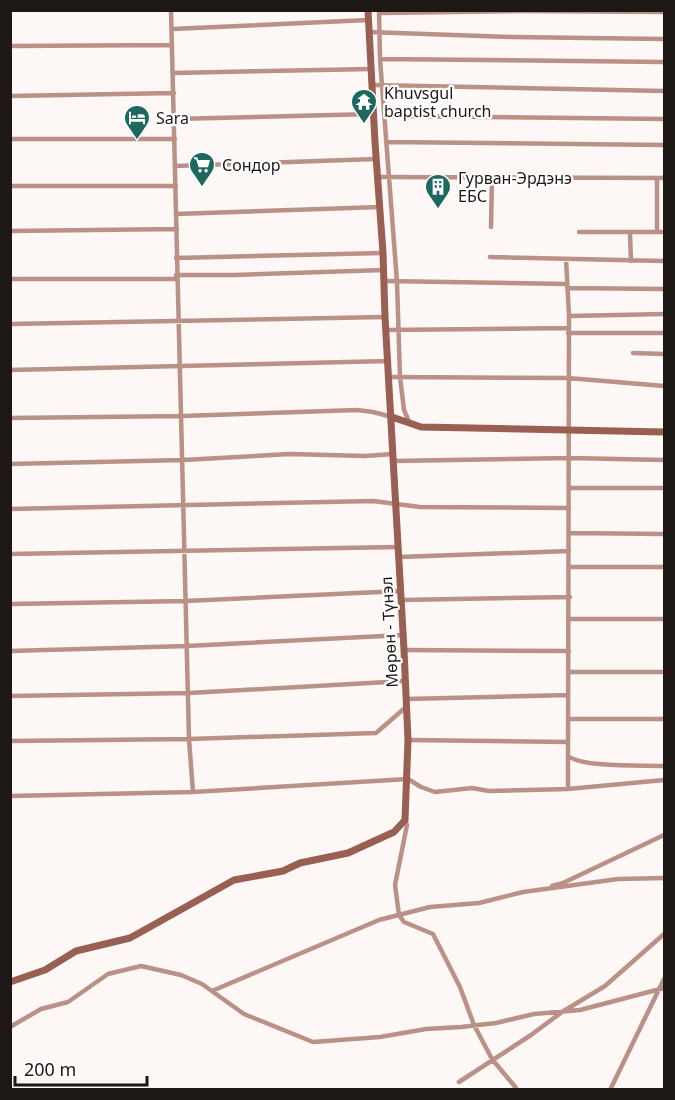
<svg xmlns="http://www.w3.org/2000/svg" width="675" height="1100" viewBox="0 0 675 1100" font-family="'Noto Sans',sans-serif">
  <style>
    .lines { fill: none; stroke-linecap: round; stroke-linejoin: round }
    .street { stroke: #ba9187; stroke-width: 4.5 }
    .secondary { stroke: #985f52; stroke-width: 7 }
    .labels { text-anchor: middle; stroke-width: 4.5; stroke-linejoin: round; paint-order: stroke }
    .poi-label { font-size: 16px; fill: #1d1816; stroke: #fff; text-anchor: start }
    .street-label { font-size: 16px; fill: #1d1816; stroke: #fff }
  </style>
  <rect width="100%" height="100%" fill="#fdf7f6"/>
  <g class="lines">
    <path class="street" d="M171 10 189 739 193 792
      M379 10 380 59 397 282 400 377 404 410 410 424
      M380 13 520 11 664 12
      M172 29 368 20
      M369 32 513 37 664 39
      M10 46 172 45
      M380 59 664 62
      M173 73 371 69
      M372 85 664 91
      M10 96 174 93
      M385 116 664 119
      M174 119 373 114
      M10 139H175
      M387 142 664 145
      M175 166 376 159
      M379 177 664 178
      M10 186H176
      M176 214 380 207
      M491 227 492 177
      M10 231 177 229
      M579 232H664
      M657 232V179
      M630 234 631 261
      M490 257 664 261
      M176 258 383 253
      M566 259 569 316 568 756C585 768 642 765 664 766
      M176 275H235L384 270
      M10 279H176
      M384 281 567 284
      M567 288 664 289
      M569 316 664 314
      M10 324 385 317
      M386 330 568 328
      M568 333H664
      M633 353 664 354
      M10 370 389 361
      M390 377 568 378 664 386
      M10 418 182 416 357 410 373 412 392 417
      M393 461 569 458 664 460
      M10 464 183 460 290 454 365 456 393 454
      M569 488H664
      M10 509 373 501 420 507 569 508
      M569 533 664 534
      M10 554 398 547
      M399 557 569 551
      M569 567H664
      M401 600 570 597
      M10 604 186 601 401 591
      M570 619H664
      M404 650 569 651
      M10 651 187 646 403 635
      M568 672H664
      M10 696 189 693 405 681
      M406 699 568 695
      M568 719H664
      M408 740 568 742
      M10 741 189 739 376 733 406 707
      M568 789V756
      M10 796 193 792 408 779 421 787 435 792 472 788 489 791 568 789 664 780
      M405 820 407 825 395 885 399 915 404 922 433 934 460 987 474 1025 492 1059 516 1088
      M552 886 563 883 664 835
      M212 991 379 920 430 907 479 903 523 892 618 879 664 878
      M10 1027 41 1009 68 1002 108 974 141 966 181 975 202 984 244 1014 313 1042 380 1037 426 1029 461 1027 496 1023 534 1014 580 1010 664 988
      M459 1082 531 1035 562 1012 605 986 664 934
      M611 1088 664 979"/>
    <path class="secondary" d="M392 417 421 427 664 432
      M10 982 45 970 76 951 130 938 234 880 283 871 300 863 348 853 394 832 405 820 408 740 404 650 385 317 383 253 375 142 368 10"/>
  </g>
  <defs>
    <symbol id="temple-pin" viewBox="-11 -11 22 30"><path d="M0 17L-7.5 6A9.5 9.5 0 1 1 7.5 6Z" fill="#1f685f" stroke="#fff"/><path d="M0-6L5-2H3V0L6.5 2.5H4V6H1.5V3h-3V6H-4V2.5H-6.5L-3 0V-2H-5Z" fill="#fff"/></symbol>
    <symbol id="hotel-pin" viewBox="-11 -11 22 30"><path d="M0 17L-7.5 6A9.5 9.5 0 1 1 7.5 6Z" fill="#1f685f" stroke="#fff"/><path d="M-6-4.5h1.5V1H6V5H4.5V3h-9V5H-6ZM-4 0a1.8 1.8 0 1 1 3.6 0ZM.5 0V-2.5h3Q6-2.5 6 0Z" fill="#fff"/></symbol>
    <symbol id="supermarket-pin" viewBox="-11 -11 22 30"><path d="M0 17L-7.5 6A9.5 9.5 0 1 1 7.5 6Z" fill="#1f685f" stroke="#fff"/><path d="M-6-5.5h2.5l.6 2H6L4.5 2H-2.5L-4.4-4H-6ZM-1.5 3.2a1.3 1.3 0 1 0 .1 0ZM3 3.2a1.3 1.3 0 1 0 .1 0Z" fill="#fff"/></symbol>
    <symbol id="building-pin" viewBox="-11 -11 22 30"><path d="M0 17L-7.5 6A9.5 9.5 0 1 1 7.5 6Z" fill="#1f685f" stroke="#fff"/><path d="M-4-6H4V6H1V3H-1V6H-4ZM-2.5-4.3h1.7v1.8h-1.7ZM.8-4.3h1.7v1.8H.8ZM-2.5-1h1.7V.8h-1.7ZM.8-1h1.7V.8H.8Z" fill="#fff"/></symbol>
  </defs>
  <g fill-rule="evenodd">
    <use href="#temple-pin" x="349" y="87" width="30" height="40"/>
    <use href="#hotel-pin" x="122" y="103" width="30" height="40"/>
    <use href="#supermarket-pin" x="187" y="150" width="30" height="40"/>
    <use href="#building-pin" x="423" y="172" width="30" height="40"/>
  </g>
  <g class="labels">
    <g class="poi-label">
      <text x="384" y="99">Khuvsgul<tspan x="384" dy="18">baptist church</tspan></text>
      <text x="156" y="124">Sara</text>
      <text x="222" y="171">Сондор</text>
      <text x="458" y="184">Гурван-Эрдэнэ<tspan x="458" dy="18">ЕБС</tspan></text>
    </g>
    <g class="street-label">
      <text transform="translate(389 632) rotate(-93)" y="6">Мөрөн - Түнэл</text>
    </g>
  </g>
  <rect width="675" height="1100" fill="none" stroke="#1d1816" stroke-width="24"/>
  <path d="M15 1076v9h132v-9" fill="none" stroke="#1d1816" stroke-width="3"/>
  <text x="24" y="1076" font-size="18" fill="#1d1816" stroke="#ffffff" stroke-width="4.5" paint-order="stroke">200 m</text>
</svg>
